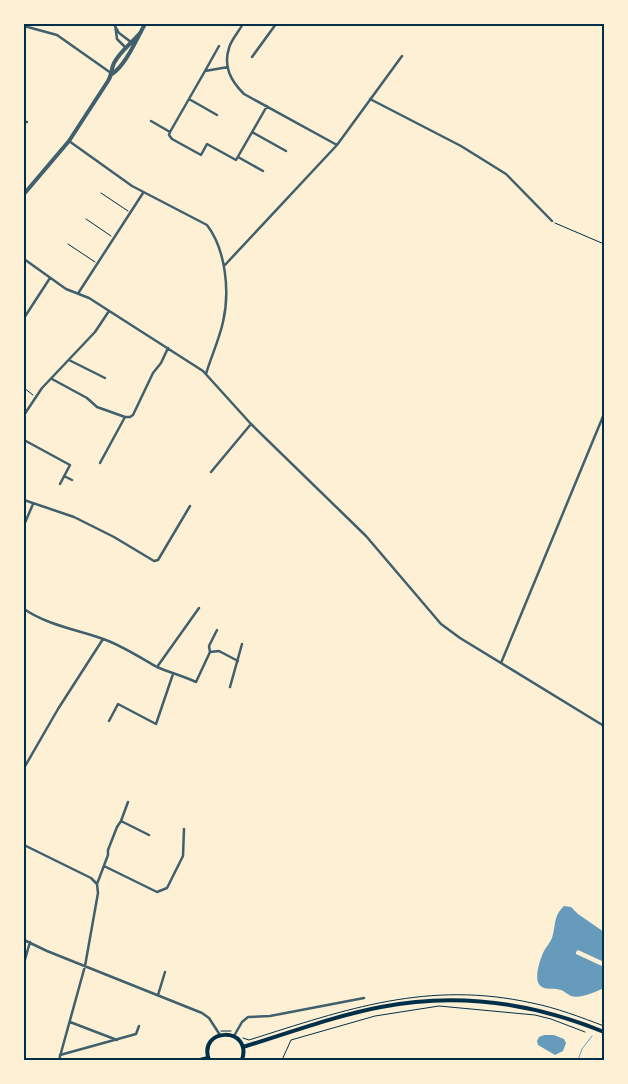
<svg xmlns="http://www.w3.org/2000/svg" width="628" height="1084" viewBox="0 0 628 1084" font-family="Signika,sans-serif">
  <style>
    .water { fill: #669bbc }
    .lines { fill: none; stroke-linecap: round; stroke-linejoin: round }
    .stream { stroke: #669bbc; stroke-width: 1 }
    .path { stroke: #003049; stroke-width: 1 }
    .minor { stroke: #3f606c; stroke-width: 2.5 }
    .tertiary { stroke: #3f606c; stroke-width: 4 }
    .secondary { stroke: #003049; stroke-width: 4 }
    .neatline { fill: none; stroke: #003049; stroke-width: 2 }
  </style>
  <rect width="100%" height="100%" fill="#fdf0d5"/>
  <path class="water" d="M564 906 571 907 578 914 604 932V962L578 950 576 952V954L604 967V988C595 992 581 999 571 996 567 994 564 991 561 990 555 988 547 990 542 987 532 982 540 959 544 951 546 947 550 943 552 938 556 926 553 916 564 906Z
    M544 1035H554L564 1039 566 1043 563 1051 555 1055 538 1045 537 1041 539 1037Z"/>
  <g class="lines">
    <path class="stream" d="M602 1021 604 1017
      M578 1060 582 1049 592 1036"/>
    <path class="path" d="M101 193 128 211
      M86 219 111 236
      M555 223 604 244
      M68 244 95 262
      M24 388 33 395
      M221 1031H231
      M243 1038 249 1040C347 1009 428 980 532 1003 557 1008 580 1017 604 1026
      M282 1060 291 1040 375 1016 439 1006 535 1015 551 1019 585 1032"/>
    <path class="minor" d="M115 24 117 39 126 48
      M243 24C239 31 231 40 229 48 223 67 231 81 244 94L337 145
      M291 24H296
      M24 26 57 35 111 73
      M115 26 119 33 131 42
      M252 57 276 24
      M205 71 219 46
      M189 99 217 115
      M370 99 461 146 506 174 552 221
      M151 121 170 132 205 71 228 67
      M24 122H27
      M170 132 169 135 172 139 201 155 207 144 236 160 267 106
      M252 132 286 151
      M69 141 132 186 207 225C226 250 230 292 223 322 219 340 211 357 206 374
      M238 157 263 171
      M24 259 66 289 89 298 203 371 251 424 366 536 441 624 460 638 604 726
      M224 266 337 145 402 56
      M79 292 143 193
      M24 318 50 278
      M69 360 105 378
      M52 379 87 398 97 407 125 417
      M24 415 42 388 95 332 109 311
      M24 440 70 465 60 484
      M100 463 125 417H130L133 415 153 373 161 363 168 348
      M211 472 251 424
      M64 476 72 480
      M24 500 74 517 114 537 154 561 158 560 190 506
      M24 525 33 504
      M24 609C49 626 79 630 106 640 124 647 141 658 157 667L199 608
      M210 652 209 646 217 630
      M501 663 604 414
      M157 667C171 673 183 676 196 682L210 652 219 651 238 661
      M230 687 242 644
      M109 721 118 704 156 724 173 674
      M24 768 58 709 103 639
      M121 821 149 835
      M24 845 91 878 97 884 98 893 85 966 59 1060
      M104 866 157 892 167 888 183 856 184 829
      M97 884 108 855V850L117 827 121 821 128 802
      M24 940 47 951 202 1013 209 1018 220 1035
      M24 963 30 942
      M158 995 165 972
      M70 1022 117 1040
      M234 1036 242 1022 248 1017 270 1016 364 998
      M60 1055 136 1034 139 1026"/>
    <path class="tertiary" d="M112 74C126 65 137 38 145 24
      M24 194 69 141 108 81C112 75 111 69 114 63 121 50 132 43 141 32"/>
    <path class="secondary" d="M243 1047C289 1033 334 1016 381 1007 457 992 533 1003 604 1032
      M200 1060 208 1058
      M209 1060C197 1027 253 1026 242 1060"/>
  </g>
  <rect width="628" height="1084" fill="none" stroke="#fdf0d5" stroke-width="50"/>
  <rect x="25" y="25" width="578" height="1034" class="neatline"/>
</svg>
